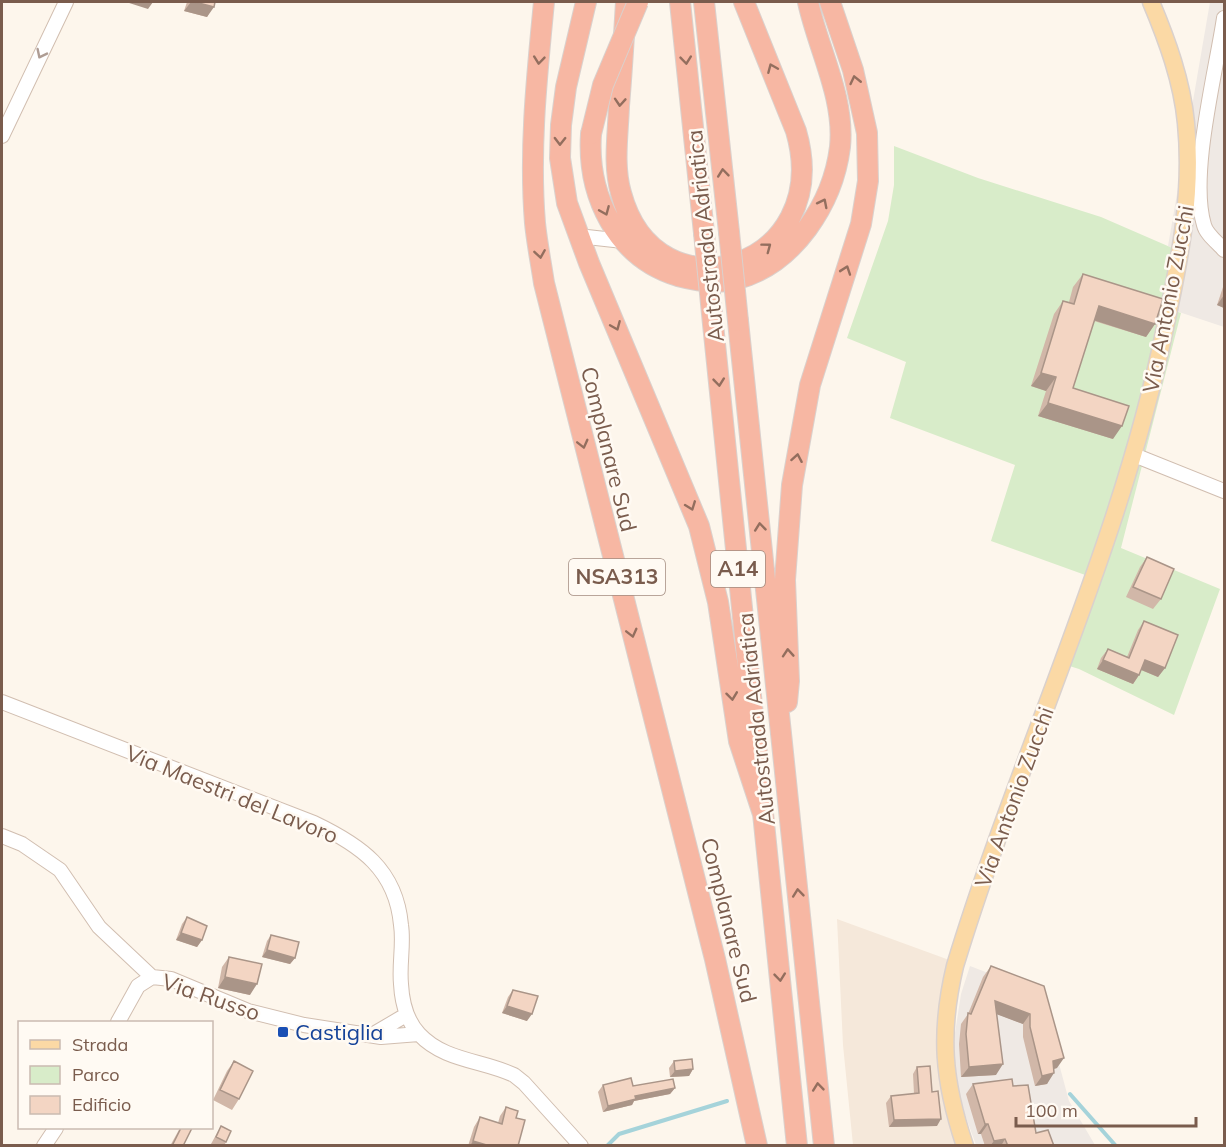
<svg xmlns="http://www.w3.org/2000/svg" width="1226" height="1147" viewBox="0 0 1226 1147" font-family="Mulish,sans-serif">
  <style>
    .residential { fill: #f5e8da }
    .industrial { fill: #efe9e4 }
    .green { fill: #d8ecc9 }
    .lines { fill: none; stroke-linecap: round; stroke-linejoin: round }
    .stream { stroke: #a5d3da; stroke-width: 4 }
    .minor-casing { stroke: #d1beb0; stroke-width: 16 }
    .major-casing { stroke: #dad1cd; stroke-width: 19 }
    .highway-casing { stroke: #dad1cd; stroke-width: 22 }
    .minor { stroke: #fff; stroke-width: 14 }
    .major { stroke: #fbd9a5; stroke-width: 16 }
    .highway { stroke: #f7b7a3; stroke-width: 20 }
    .highway-bridge-casing { stroke: #dad1cd; stroke-width: 22; stroke-linecap: butt }
    .highway-bridge { stroke: #f7b7a3; stroke-width: 20 }
    .wall { fill: #d1b7a8 }
    .shaded-wall { fill: #aa9588 }
    .building { fill: #f3d5c3; stroke: #aa9588; stroke-width: 1.5 }
    .oneway { stroke: #af9d94 }
    .oneway2 { stroke: #936e5e }
    .transit-dot { fill: #1a4fb4; stroke: #fffaf3; stroke-width: 2 }
    .labels { text-anchor: middle; stroke-width: 5; stroke-linejoin: round; paint-order: stroke }
    .shield { fill: #fffaf3; stroke: #a28b7f; stroke-width: 1.5 }
    .shield-label { font-size: 21px; font-weight: bold; fill: #7a5c4d }
    .street-label { font-size: 22px; fill: #7a5c4d; stroke: #fffaf3 }
    .transit-label { font-size: 22px; fill: #164399; stroke: #fffaf3; text-anchor: start }
  </style>
  <rect width="100%" height="100%" fill="#fdf6ec"/>
  <path class="residential" d="M837 919 952 961 941 1048 944 1102 956 1145H853L843 1045Z"/>
  <path class="industrial" d="M1210 2H1224V327L1167 308 1177 250 1168 246Z
    M970 966 1040 993 1069 1101 1095 1145H976L960 1101 953 1046 961 994Z"/>
  <path class="green" d="M894 146 978 178 1101 217 1177 250 1167 308 1181 313 1121 548 1220 589 1174 715 1079 669 1060 663 1088 576 991 541 1015 465 890 418 906 362 847 338 888 221 894 185Z"/>
  <g class="lines">
    <path class="stream" d="M1070 1094 1116 1146
      M607 1146 619 1134 727 1101"/>
    <defs>
      <path id="minor" d="M1224 18C1216 72 1189 175 1204 225 1206 234 1218 243 1224 250
        M2 136 66 2
        M578 236 623 241
        M1134 455 1224 491
        M2 702 314 823C360 845 396 869 401 925 404 944 399 964 401 984 402 1003 406 1020 419 1034 444 1061 482 1060 514 1075L524 1083 581 1146
        M2 836 22 844 60 870 99 927 152 977 171 979 248 1011 304 1025 381 1037 419 1034
        M118 1022 138 986 152 977
        M372 1035 406 1015
        M44 1146 56 1128"/>
      <path id="major" d="M965 1146C943 1081 939 1033 955 966 1020 752 1120 548 1165 328 1180 259 1193 193 1186 123 1182 81 1167 40 1151 2"/>
      <path id="highway" d="M544 2C537 75 529 149 535 223 537 243 541 263 544 283L715 959 757 1146
        M586 2 566 87 561 125 560 158 567 203 589 263 699 526 718 602 739 741 763 814
        M626 2C624 36 622 71 619 106 618 135 613 165 621 193 656 324 836 269 796 131L744 2
        M680 2 704 233
        M704 2 729 232
        M591 134C587 195 616 257 678 276 697 281 718 284 737 279 794 264 833 203 840 147 845 97 818 49 808 2
        M738 321 824 1146
        M713 324 797 1146
        M787 702 789 681 785 580 792 485 810 385 861 224 868 181 867 133 853 70 830 2"/>
    </defs>
    <use href="#minor" class="minor-casing"/>
    <use href="#major" class="major-casing"/>
    <use href="#highway" class="highway-casing"/>
    <use href="#minor" class="minor"/>
    <use href="#major" class="major"/>
    <use href="#highway" class="highway"/>
    <defs>
      <path id="highway-bridge" d="M591 134 603 85 638 2
        M729 232 738 321
        M704 233 713 324"/>
    </defs>
    <use href="#highway-bridge" class="highway-bridge-casing"/>
    <use href="#highway-bridge" class="highway-bridge"/>
  </g>
  <path class="wall" d="M187 2H215L207 17 184 11Z
    M1083 274 1155 324 1146 337 1094 321 1073 388 1113 439 1038 416 1046 391 1031 386 1054 314 1063 301 1069 302 1073 287Z
    M1224 284V308L1217 305Z
    M1147 557 1161 599 1153 609 1126 597 1140 567Z
    M1144 621 1165 668 1158 677 1141 670 1139 675 1133 684 1097 669 1101 658 1108 649 1127 657 1138 630Z
    M187 917 202 940 197 947 176 940 182 924Z
    M271 935 295 958 290 964 262 957 267 941Z
    M229 957 250 995 218 988 222 967Z
    M991 966 1044 986 1057 1068 1054 1069 1047 1084 1035 1086 1023 1037V1024L997 1014 996 1075 961 1077 959 1044 961 1024 968 1014 983 977Z
    M513 990 527 1021 502 1013 508 997Z
    M234 1061 239 1099 232 1110 213 1100 227 1071Z
    M674 1061 693 1069 689 1076 670 1077 669 1068Z
    M917 1067 932 1092 937 1126 889 1127 886 1103 891 1096 914 1094 913 1074Z
    M973 1084 1013 1086 1036 1133 1054 1146H985L981 1134H978L966 1094Z
    M603 1085 633 1086 675 1088 670 1094 634 1101 632 1105 603 1112 598 1092Z
    M506 1107 516 1118 518 1146H468L474 1127 480 1117 498 1123 500 1116Z
    M221 1126 226 1142 224 1146H215L211 1144 217 1133Z
    M180 1128H192L183 1146H170Z"/>
  <path class="shaded-wall" d="M126 2H153L148 9Z
    M191 2H195L214 7 207 17 184 11Z
    M1224 295V308L1217 305Z
    M1099 306 1155 324 1146 337 1090 319Z
    M1041 373 1056 377 1046 391 1031 386Z
    M1048 403 1122 426 1113 439 1038 416Z
    M1103 660 1139 675 1133 684 1097 669Z
    M1145 660 1165 668 1158 677 1139 669Z
    M181 933 202 940 197 947 176 940Z
    M267 950 295 958 290 964 262 957Z
    M225 977 257 984 250 995 218 988Z
    M995 1001 1030 1014 1023 1024 988 1011Z
    M507 1006 532 1014 527 1021 502 1013Z
    M1064 1058 1057 1068 1046 1071 1053 1061Z
    M1003 1064 996 1075 961 1077 969 1067Z
    M693 1069 689 1076 670 1077 675 1071Z
    M1054 1073 1047 1084 1035 1086 1042 1076Z
    M675 1088 670 1094 634 1101 632 1105 603 1112 608 1106 635 1096Z
    M941 1119 937 1126 889 1127 894 1120Z
    M985 1124H988L981 1134H978Z
    M1005 1139 1001 1146H990L994 1141Z
    M473 1141 490 1146H470Z"/>
  <path class="building" d="M195 2H215L214 7Z
    M1083 274 1163 299 1155 324 1099 306 1073 388 1129 406 1122 426 1048 403 1056 377 1041 373 1063 301 1074 304Z
    M1147 557 1174 569 1161 599 1133 587Z
    M1144 621 1178 635 1165 668 1145 660 1139 675 1103 660 1108 649 1129 658Z
    M187 917 207 926 202 940 181 933Z
    M271 935 299 942 295 958 267 950Z
    M229 957 262 964 257 984 225 977Z
    M991 966 1044 986 1064 1058 1053 1061 1054 1073 1042 1076 1030 1027V1014L995 1001 1003 1064 969 1067 966 1034 968 1013 971 1014Z
    M513 990 538 996 532 1014 507 1006Z
    M692 1059 693 1069 675 1071 674 1061Z
    M234 1061 253 1071 239 1099 220 1090Z
    M930 1066 932 1092 938 1091 941 1119 894 1120 891 1096 919 1093 917 1067Z
    M631 1078 633 1086 673 1079 675 1088 635 1096 636 1099 608 1106 603 1085Z
    M1012 1079 1013 1086 1028 1085 1036 1133 1048 1130 1054 1146H1008L1005 1139 994 1141 988 1124H985L973 1084Z
    M506 1107 518 1111 516 1118 525 1120 518 1146H490L473 1141 480 1117 502 1124Z
    M221 1126 231 1131 226 1142 216 1137Z
    M181 1128H192L183 1146H172Z"/>
  <defs><path id="oneway-chevron" d="M-2-3.5L2.5 0L-2 3.5" fill="none" stroke-width="1.6" stroke-linecap="round" stroke-linejoin="round" transform="scale(1.5)"/></defs>
  <use class="oneway" href="#oneway-chevron" transform="translate(41 54) rotate(116)"/>
  <g class="oneway2">
    <use href="#oneway-chevron" transform="translate(539 60) rotate(96)"/>
    <use href="#oneway-chevron" transform="translate(686 60) rotate(84)"/>
    <use href="#oneway-chevron" transform="translate(772 68) rotate(-113)"/>
    <use href="#oneway-chevron" transform="translate(855 80) rotate(-103)"/>
    <use href="#oneway-chevron" transform="translate(620 102) rotate(94)"/>
    <use href="#oneway-chevron" transform="translate(560 141) rotate(91)"/>
    <use href="#oneway-chevron" transform="translate(723 173) rotate(-96)"/>
    <use href="#oneway-chevron" transform="translate(823 203) rotate(-63)"/>
    <use href="#oneway-chevron" transform="translate(605 211) rotate(67)"/>
    <use href="#oneway-chevron" transform="translate(767 247) rotate(-37)"/>
    <use href="#oneway-chevron" transform="translate(540 254) rotate(81)"/>
    <use href="#oneway-chevron" transform="translate(846 270) rotate(-71)"/>
    <use href="#oneway-chevron" transform="translate(616 326) rotate(67)"/>
    <use href="#oneway-chevron" transform="translate(719 382) rotate(84)"/>
    <use href="#oneway-chevron" transform="translate(583 444) rotate(76)"/>
    <use href="#oneway-chevron" transform="translate(797 458) rotate(-80)"/>
    <use href="#oneway-chevron" transform="translate(691 506) rotate(69)"/>
    <use href="#oneway-chevron" transform="translate(760 527) rotate(-96)"/>
    <use href="#oneway-chevron" transform="translate(632 633) rotate(76)"/>
    <use href="#oneway-chevron" transform="translate(788 653) rotate(-94)"/>
    <use href="#oneway-chevron" transform="translate(732 696) rotate(83)"/>
    <use href="#oneway-chevron" transform="translate(798 893) rotate(-96)"/>
    <use href="#oneway-chevron" transform="translate(780 977) rotate(84)"/>
    <use href="#oneway-chevron" transform="translate(818 1087) rotate(-96)"/>
  </g>
  <rect class="transit-dot" x="277" y="1026" width="12" height="12" rx="3"/>
  <g class="labels">
    <g class="shield">
      <rect x="711" y="551" width="54" height="36" rx="4.5"/>
      <rect x="569" y="559" width="96" height="36" rx="4.5"/>
    </g>
    <g class="shield-label">
      <text x="738" y="576">A14</text>
      <text x="617" y="584">NSA313</text>
    </g>
    <g class="street-label">
      <text transform="translate(705 236) rotate(-96)" y="8">Autostrada Adriatica</text>
      <text transform="translate(1168 299) rotate(-79)" y="8">Via Antonio Zucchi</text>
      <text transform="translate(609 449) rotate(76)" y="8">Complanare Sud</text>
      <text transform="translate(756 719) rotate(-96)" y="8">Autostrada Adriatica</text>
      <text transform="translate(232 794) rotate(22)" y="8">Via Maestri del Lavoro</text>
      <text transform="translate(1014 797) rotate(-70)" y="8">Via Antonio Zucchi</text>
      <text transform="translate(729 920) rotate(76)" y="8">Complanare Sud</text>
      <text transform="translate(211 997) rotate(19)" y="8">Via Russo</text>
    </g>
    <g class="transit-label">
      <text x="295" y="1040">Castiglia</text>
    </g>
  </g>
  <rect width="1226" height="1147" fill="none" stroke="#7a5c4d" stroke-width="6"/>
  <rect x="18" y="1021" width="195" height="108" fill="#fffaf3" stroke="#cabbb1" stroke-width="1.5"/>
  <rect x="30" y="1040" width="30" height="9" fill="#fbd9a5" stroke="#cabbb1" stroke-width="1.5"/>
  <text x="72" y="1051" font-size="18" fill="#7a5c4d">Strada</text>
  <rect x="30" y="1066" width="30" height="18" fill="#d8ecc9" stroke="#cabbb1" stroke-width="1.5"/>
  <text x="72" y="1081" font-size="18" fill="#7a5c4d">Parco</text>
  <rect x="30" y="1096" width="30" height="18" fill="#f3d5c3" stroke="#cabbb1" stroke-width="1.5"/>
  <text x="72" y="1111" font-size="18" fill="#7a5c4d">Edificio</text>
  <path d="M1016 1117v9h180v-9" fill="none" stroke="#7a5c4d" stroke-width="3"/>
  <text x="1025" y="1117" font-size="18" fill="#7a5c4d" stroke="#fffaf3" stroke-width="4.5" paint-order="stroke">100 m</text>
</svg>
